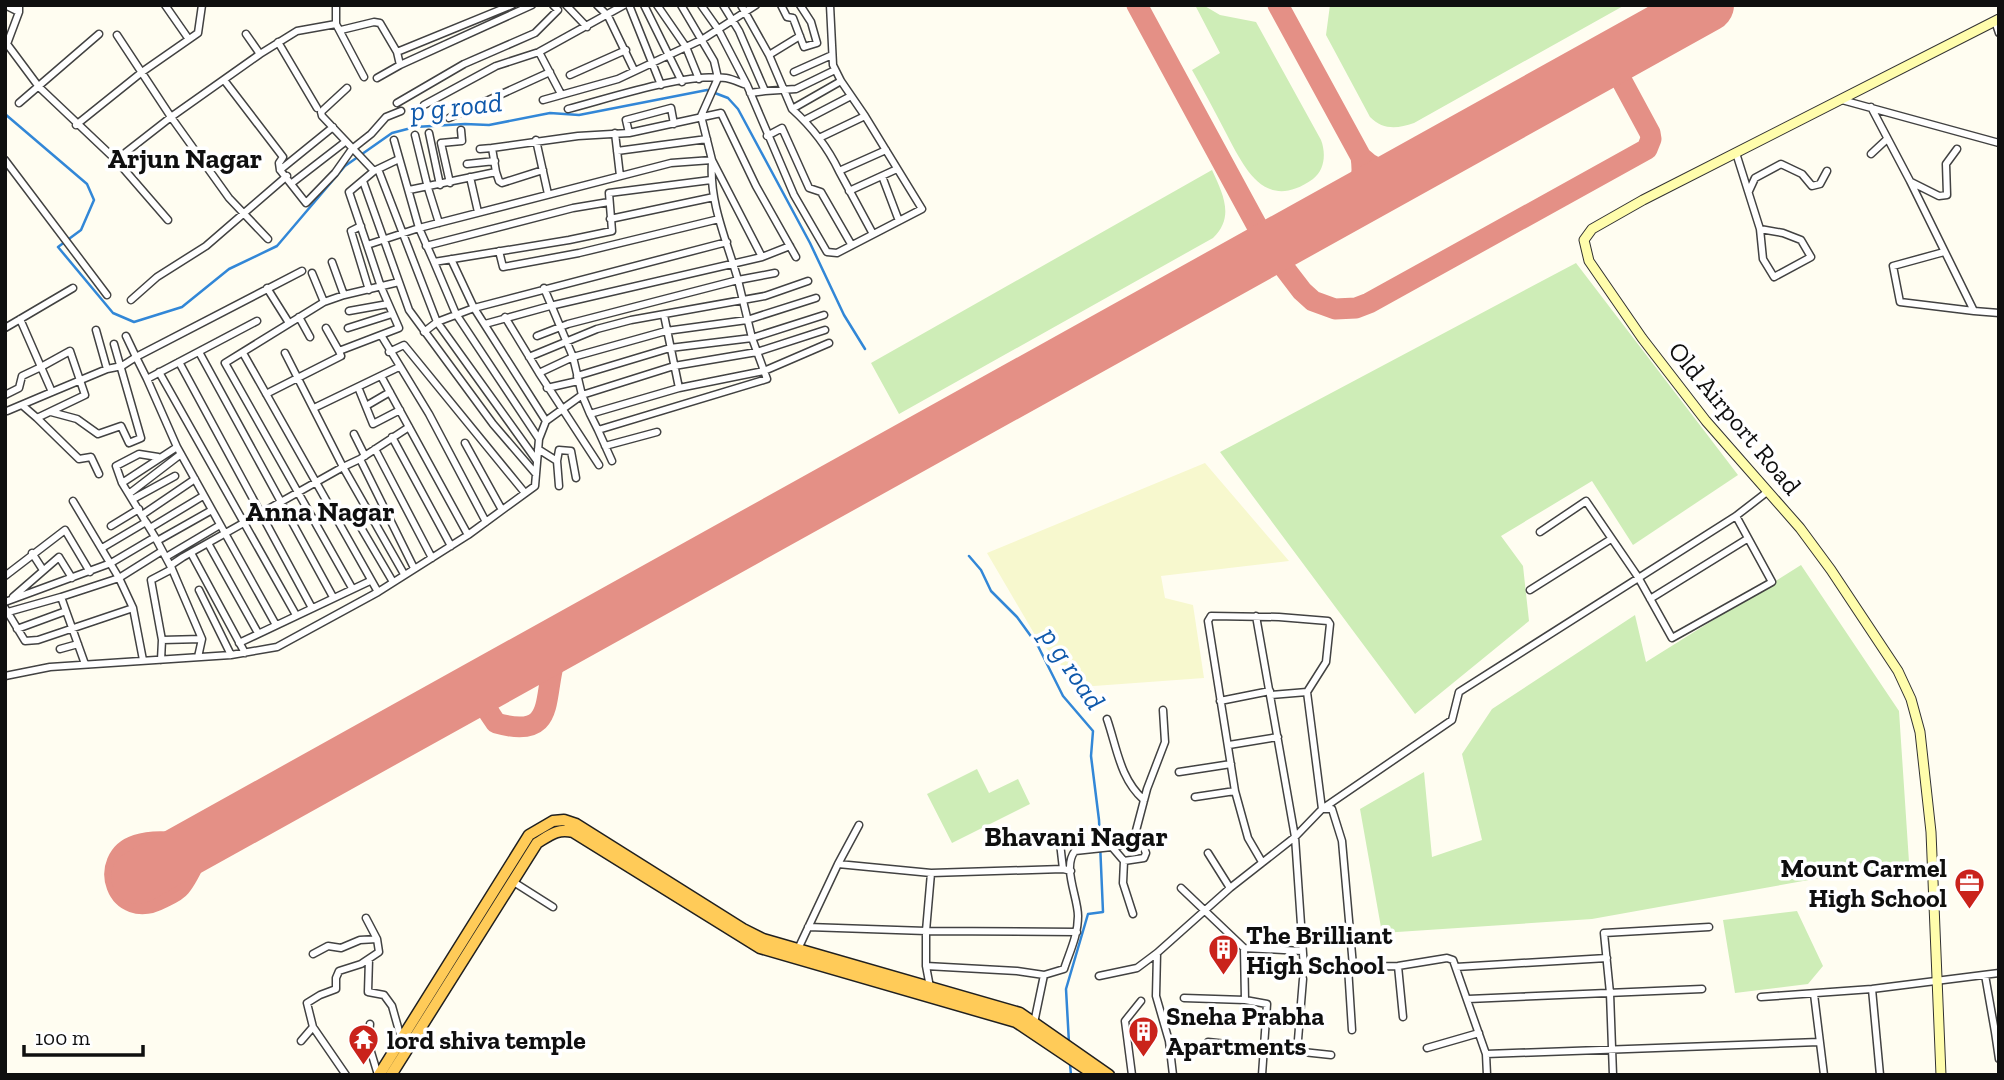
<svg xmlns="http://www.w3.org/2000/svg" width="2004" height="1080" viewBox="0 0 2004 1080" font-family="'Zilla Slab',serif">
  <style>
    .farmland { fill: #f7f8ce }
    .green { fill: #ceedb7 }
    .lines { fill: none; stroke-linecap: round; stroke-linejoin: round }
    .stream { stroke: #3287d7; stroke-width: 2.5 }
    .taxiway { stroke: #e49086; stroke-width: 21 }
    .runway { stroke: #e49086; stroke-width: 54 }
    .minor-casing { stroke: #424242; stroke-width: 9 }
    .secondary-casing { stroke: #313131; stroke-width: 11 }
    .trunk-casing { stroke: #202020; stroke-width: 13 }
    .minor { stroke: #fff; stroke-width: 6 }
    .secondary { stroke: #fffdac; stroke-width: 9 }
    .trunk { stroke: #ffcb58; stroke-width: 10 }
    .labels { text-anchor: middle; stroke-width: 7; stroke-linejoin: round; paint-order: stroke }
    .street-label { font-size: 26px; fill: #0f0f0f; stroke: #fff }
    .poi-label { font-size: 26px; font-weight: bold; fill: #0f0f0f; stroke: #fff; text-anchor: start }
    .water-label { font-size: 28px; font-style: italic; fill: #0e58ab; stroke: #fff }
    .neighbourhood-label { font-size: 28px; font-weight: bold; fill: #0f0f0f; stroke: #fff }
  </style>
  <rect width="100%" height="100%" fill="#fffdf1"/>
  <path class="farmland" d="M1205 463 1289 561 1161 576 1165 598 1193 605 1204 678 1080 687 1035 635 987 553Z"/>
  <path class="green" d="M1195 5H1203L1220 15 1256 22 1321 140C1326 153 1325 170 1313 179 1265 213 1245 169 1226 133 1215 112 1204 91 1192 70L1220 53Z
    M1330 5H1625L1414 123C1397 129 1383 130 1370 117L1326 35Z
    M1212 170C1223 194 1235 217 1213 238L899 414 871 363Z
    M1576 263 1738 475 1633 545 1592 481 1501 536 1523 566 1529 621 1415 714 1220 452Z
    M1801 565 1899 711 1909 862 1592 919 1382 933 1360 809 1424 772 1432 857 1482 840 1462 754 1492 709 1635 615 1646 662Z
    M977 769 989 793 1018 779 1030 804 952 843 927 794Z
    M1797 911 1823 966 1808 984 1735 993 1723 920Z"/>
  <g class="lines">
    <path class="stream" d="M5 114 87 184 94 200 81 230 58 247 113 313 134 322 182 307 229 269 277 246 345 166 392 133 415 127 465 124 489 125 550 113 579 115 707 90 728 98 738 109 810 243 844 315 865 349
      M969 556 981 570 991 591 1017 617 1038 646 1063 696 1093 731 1091 756 1099 820 1103 912 1088 914 1066 989 1069 1043
      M1070 1064 1071 1075"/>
    <path class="taxiway" d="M1137 5 1269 248 1302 291 1313 301 1335 309 1356 308 1369 303 1647 149 1651 139 1650 133 1610 59
      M1278 5 1361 157C1375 171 1391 175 1410 170
      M1347 205C1361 190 1364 177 1361 157
      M569 637C562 646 556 655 553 666 544 704 553 739 496 723 480 699 468 685 494 661L579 631
      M197 844C179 843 155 839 137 845 96 858 116 923 162 898 168 895 176 892 180 887 191 874 197 855 205 839"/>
    <path class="runway" d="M138 877 1707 5"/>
    <defs>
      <path id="minor" d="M5 5 19 12
        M19 5V12L7 44 39 87 116 160 171 117 229 198 268 239
        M165 5 188 38
        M336 5V24L364 77
        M566 5 587 27
        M597 5 608 16 634 70
        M629 5 661 85
        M644 5 682 82
        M657 5 686 47 699 79
        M681 5 714 61 718 78 701 116 712 160 762 257
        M701 5 718 29 747 85 794 195 827 252 837 253 922 209 865 116 841 81 833 65 830 5
        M723 5 739 31 765 91 750 93
        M741 5 769 55 792 109 841 81
        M781 5 787 17 793 18 804 47 817 43 811 22 800 5
        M1995 21 1999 33
        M341 30 374 22 380 23 397 52 400 65
        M246 34 260 54
        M117 35 171 117 260 54 297 31 336 24
        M278 42 317 108
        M397 52 512 5
        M539 52 561 94
        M769 55 800 36
        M794 72 832 55
        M570 75 626 50
        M377 78 400 65 532 5
        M224 80 283 157 279 163 280 170 306 203 335 173 352 149 371 134 386 117 401 111
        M347 88 321 112 322 116 374 171
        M765 91 796 89 835 70
        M543 100 618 79 703 39 756 5
        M1842 100 1999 143
        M19 103 99 34
        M397 103 464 64 535 33 558 10 553 5
        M424 105 496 66 539 52 624 5
        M1871 107 1910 181 1974 311 1999 313
        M568 109C611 98 683 73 726 78 733 79 740 83 747 85
        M792 109C812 127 828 148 839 171
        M449 118 550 72
        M805 120 851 96
        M76 125 142 72 198 33 202 5
        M429 133 440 185
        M615 133 620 176
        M629 133 626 120 671 108 674 124
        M415 135 428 188 439 223
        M767 136 782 128 809 188 821 192 851 244
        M819 138 865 116
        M394 140 419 228 671 163 712 160
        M536 140 548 194
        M480 149 492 148
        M617 151 707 139
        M1736 153 1760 229 1763 259 1774 277 1811 257 1801 240 1783 233 1760 229
        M1871 154 1886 140
        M399 159 374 171 349 192 367 245 419 228 434 262 569 240 612 231 609 193 711 180
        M5 160 107 295
        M116 160 168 220
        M712 162C709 203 727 241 738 280L775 273
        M467 164 495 161
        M378 169 437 322 537 461
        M280 170 333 127
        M496 172 499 181 502 183 543 170
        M882 176 899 221
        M470 177 478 212
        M363 181 409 310 493 424 536 474
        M1911 182 1939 196 1947 195 1946 164 1957 149
        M292 183 345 142
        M450 183 441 143 462 141 461 130
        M409 190 496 172 492 148 578 136 629 133 721 113 756 186 796 257
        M849 191 897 169
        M1749 191 1755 178 1781 164 1802 174 1812 186 1820 184 1827 171
        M610 219 714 197
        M361 226 351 231 369 290
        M873 234 839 171 886 150
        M426 246 573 208 609 202
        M499 251 503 267 579 253 719 219
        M1944 252 1893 266 1900 302 1974 311
        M451 259 474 308 546 421
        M332 262 344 295
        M434 262 456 314 539 439
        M312 273 324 302 225 363 352 588
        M267 288 289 323
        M544 288 573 357 582 395 590 414 679 388 764 371 829 343
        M131 300 157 277 206 246 287 176
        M324 302 344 295 399 282
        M349 311 388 304
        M664 315 679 388
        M299 317 310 337
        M505 317 539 373
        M20 319 41 367 70 351 85 395 37 418 22 405
        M257 321 147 379 136 357 302 271
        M485 324 550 306 762 257 790 246
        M5 328 73 288
        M326 328 339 351
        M348 328 392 314
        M96 330 107 369
        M424 332 437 322 474 308 727 242
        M381 335 429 414 486 522
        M537 336 568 324 738 280 752 338 767 379 598 430 590 414
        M199 352 333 597
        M389 352 404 345 525 493
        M243 353 378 592
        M285 353 343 467 360 459 409 427
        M529 357 597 329 631 320 765 296 808 281
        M179 362 312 608
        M159 372 296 615
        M381 376 468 535
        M358 387 373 424 400 410
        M547 388 578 381 577 376 670 348 752 338 824 315
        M52 392 107 369 122 366 136 357 126 336
        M266 394 341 356 339 351 399 328 381 287 367 245
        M5 395 19 388 22 376 41 367 52 392 7 411
        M366 406 390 392
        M314 408 399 367
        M51 412 77 419 98 434 121 426 129 443 141 438 114 344
        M37 418 79 459 91 457 99 474
        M598 430 612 461
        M354 434 365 456
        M392 437 451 546
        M465 443 502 510
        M605 446 657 432
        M177 447 276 625
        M375 449 432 558
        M538 449 557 461
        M360 459 414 568
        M599 465 539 373 573 357 666 331 747 320 816 298
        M122 483 116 466 139 454 158 457
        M559 486 557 461 559 450 571 451 576 478
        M130 493 181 454
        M133 499 175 476
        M73 501 119 578 133 608 143 660
        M353 514 393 582
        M142 515 195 479
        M111 526 139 509
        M1540 532 1586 501 1638 577 1672 638 1772 582 1736 516
        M155 537 172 569 202 639 198 657
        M157 541 212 510
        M209 545 258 633
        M102 548 146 522 150 528 203 496
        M32 553 43 570
        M191 553 245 653
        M166 557 220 525
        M5 576 65 530 90 572
        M199 590 231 655
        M1530 590 1611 539
        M13 597 59 557 72 578
        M1650 599 1747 539
        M5 602 111 563 155 537 122 483 177 447 147 379
        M5 608 25 641 38 640 133 608
        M8 612 61 597
        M1256 616 1295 837 1304 968 1398 966 1447 958 1453 960 1486 1054 1487 1075
        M17 629 66 611
        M202 639 162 640 151 580 172 569 171 565 183 557 343 467 404 574
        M239 643 370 581
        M60 649 78 644
        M161 660 162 640
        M85 664 61 597 119 578 162 551
        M5 676 50 667 231 655 277 647 378 592 468 535 535 486 539 439 546 421 582 395 674 366 757 352 825 330
        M1271 695 1307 692 1322 809
        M1220 701 1270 691
        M1107 719C1117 748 1120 779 1144 800
        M1229 745 1278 737
        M1179 772 1231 764
        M1195 797 1235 791
        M1322 809H1332L1342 841 1353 966
        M1133 842 1147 789 1165 742 1163 710
        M1060 843 1063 869
        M1112 847 1124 861 1123 883 1133 914
        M1208 853 1230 888
        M1262 862 1248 838 1235 791 1208 621 1211 616 1279 617 1328 621 1330 624 1326 662 1307 692
        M838 864 931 873 1063 869 1071 871
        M512 881 553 907
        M1181 888 1244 948
        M366 918 377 939
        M808 927 926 931 931 873
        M798 949 838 864 859 825
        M1157 953 1156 996 1169 1041 1173 1075
        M369 959 368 992 384 995 392 1006 401 1038
        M926 966V931L1077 932
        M1398 966 1403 1017
        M1348 967 1352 1030
        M1456 967 1607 958
        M1985 975 1995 1032
        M1099 976 1137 968 1157 953 1230 888 1295 837 1322 809 1452 720 1459 692 1736 516 1767 492
        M930 987 926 966 1017 971 1044 975
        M1872 989 1880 1075
        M1814 994 1824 1075
        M1761 997 1872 989 1999 973
        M1184 998 1245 1000 1267 1004 1262 1075
        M1468 999 1702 989
        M1245 1000 1244 948 1302 951
        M1034 1023 1044 975 1064 969C1070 951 1078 935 1078 916 1078 897 1062 867 1075 851L1112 847 1133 842 1143 846 1146 853 1144 858 1124 861
        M370 1024 368 1042 378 1075
        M313 1027 307 1003 320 995 336 989V978L339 971 361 964 379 952 377 939 360 940 341 948 328 946 313 954
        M1997 1032H1995L1999 1059
        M301 1041 313 1027 346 1075
        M1208 1042 1331 1055
        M1427 1048 1479 1033
        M1297 1052 1303 979
        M1486 1054 1819 1042
        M1132 1075 1125 1021 1141 1001
        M1613 1075 1610 993 1604 933 1709 927"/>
      <path id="secondary" d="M1941 1075 1931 832 1920 732 1911 699 1898 671 1831 570 1800 528 1706 421 1642 338 1589 261 1584 240 1592 229 1643 200 1999 19"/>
      <path id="trunk" d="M379 1075 529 835 553 821 564 820 576 824 743 929 763 939 1020 1013 1109 1075
        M391 1075 537 843C550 835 558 828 573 832L760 948 1016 1022 1095 1075"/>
    </defs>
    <use href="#minor" class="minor-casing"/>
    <use href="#secondary" class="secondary-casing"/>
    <use href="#trunk" class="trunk-casing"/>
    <use href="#minor" class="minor"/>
    <use href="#secondary" class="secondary"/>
    <use href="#trunk" class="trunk"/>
  </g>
  <defs>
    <symbol id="office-pin" viewBox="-11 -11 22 30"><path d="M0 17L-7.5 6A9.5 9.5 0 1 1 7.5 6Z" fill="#ca231b" stroke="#fff"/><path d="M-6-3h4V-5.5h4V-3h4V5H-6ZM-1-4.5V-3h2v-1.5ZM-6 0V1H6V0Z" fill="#fff"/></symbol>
    <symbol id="building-pin" viewBox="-11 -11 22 30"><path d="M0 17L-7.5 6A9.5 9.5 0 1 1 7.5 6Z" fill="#ca231b" stroke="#fff"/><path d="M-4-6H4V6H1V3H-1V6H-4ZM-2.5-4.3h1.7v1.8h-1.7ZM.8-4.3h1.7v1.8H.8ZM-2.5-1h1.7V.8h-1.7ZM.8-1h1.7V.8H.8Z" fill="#fff"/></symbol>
    <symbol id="temple-pin" viewBox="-11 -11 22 30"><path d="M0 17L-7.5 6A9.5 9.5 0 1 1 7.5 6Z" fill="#ca231b" stroke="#fff"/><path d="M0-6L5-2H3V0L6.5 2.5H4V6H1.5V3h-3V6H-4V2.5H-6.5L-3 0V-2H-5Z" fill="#fff"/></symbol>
  </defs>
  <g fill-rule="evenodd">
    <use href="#office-pin" x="1952" y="866" width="35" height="47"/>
    <use href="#building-pin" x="1206" y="932" width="35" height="47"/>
    <use href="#building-pin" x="1126" y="1014" width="35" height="47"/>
    <use href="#temple-pin" x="346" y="1022" width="35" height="47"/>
  </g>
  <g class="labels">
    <g class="street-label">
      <text transform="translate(1735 418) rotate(50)" y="9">Old Airport Road</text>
    </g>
    <g class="poi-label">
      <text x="1947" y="877" text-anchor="end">Mount Carmel<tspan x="1947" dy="30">High School</tspan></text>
      <text x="1246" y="944">The Brilliant<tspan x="1246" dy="30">High School</tspan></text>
      <text x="1166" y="1025">Sneha Prabha<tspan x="1166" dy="30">Apartments</tspan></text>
      <text x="387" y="1049">lord shiva temple</text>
    </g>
    <g class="water-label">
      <text transform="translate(456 106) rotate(-6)" y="10">p g road</text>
      <text transform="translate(1073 668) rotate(56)" y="10">p g road</text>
    </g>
    <g class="neighbourhood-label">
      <text x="185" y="168">Arjun Nagar</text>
      <text x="320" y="521">Anna Nagar</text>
      <text x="1076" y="846">Bhavani Nagar</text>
    </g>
  </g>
  <rect width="2004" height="1080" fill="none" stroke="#0f0f0f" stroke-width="14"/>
  <path d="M24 1045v10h119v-10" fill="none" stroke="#0f0f0f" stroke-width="3.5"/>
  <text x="35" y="1045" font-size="21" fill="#0f0f0f" stroke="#ffffff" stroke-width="5" paint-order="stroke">100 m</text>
</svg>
